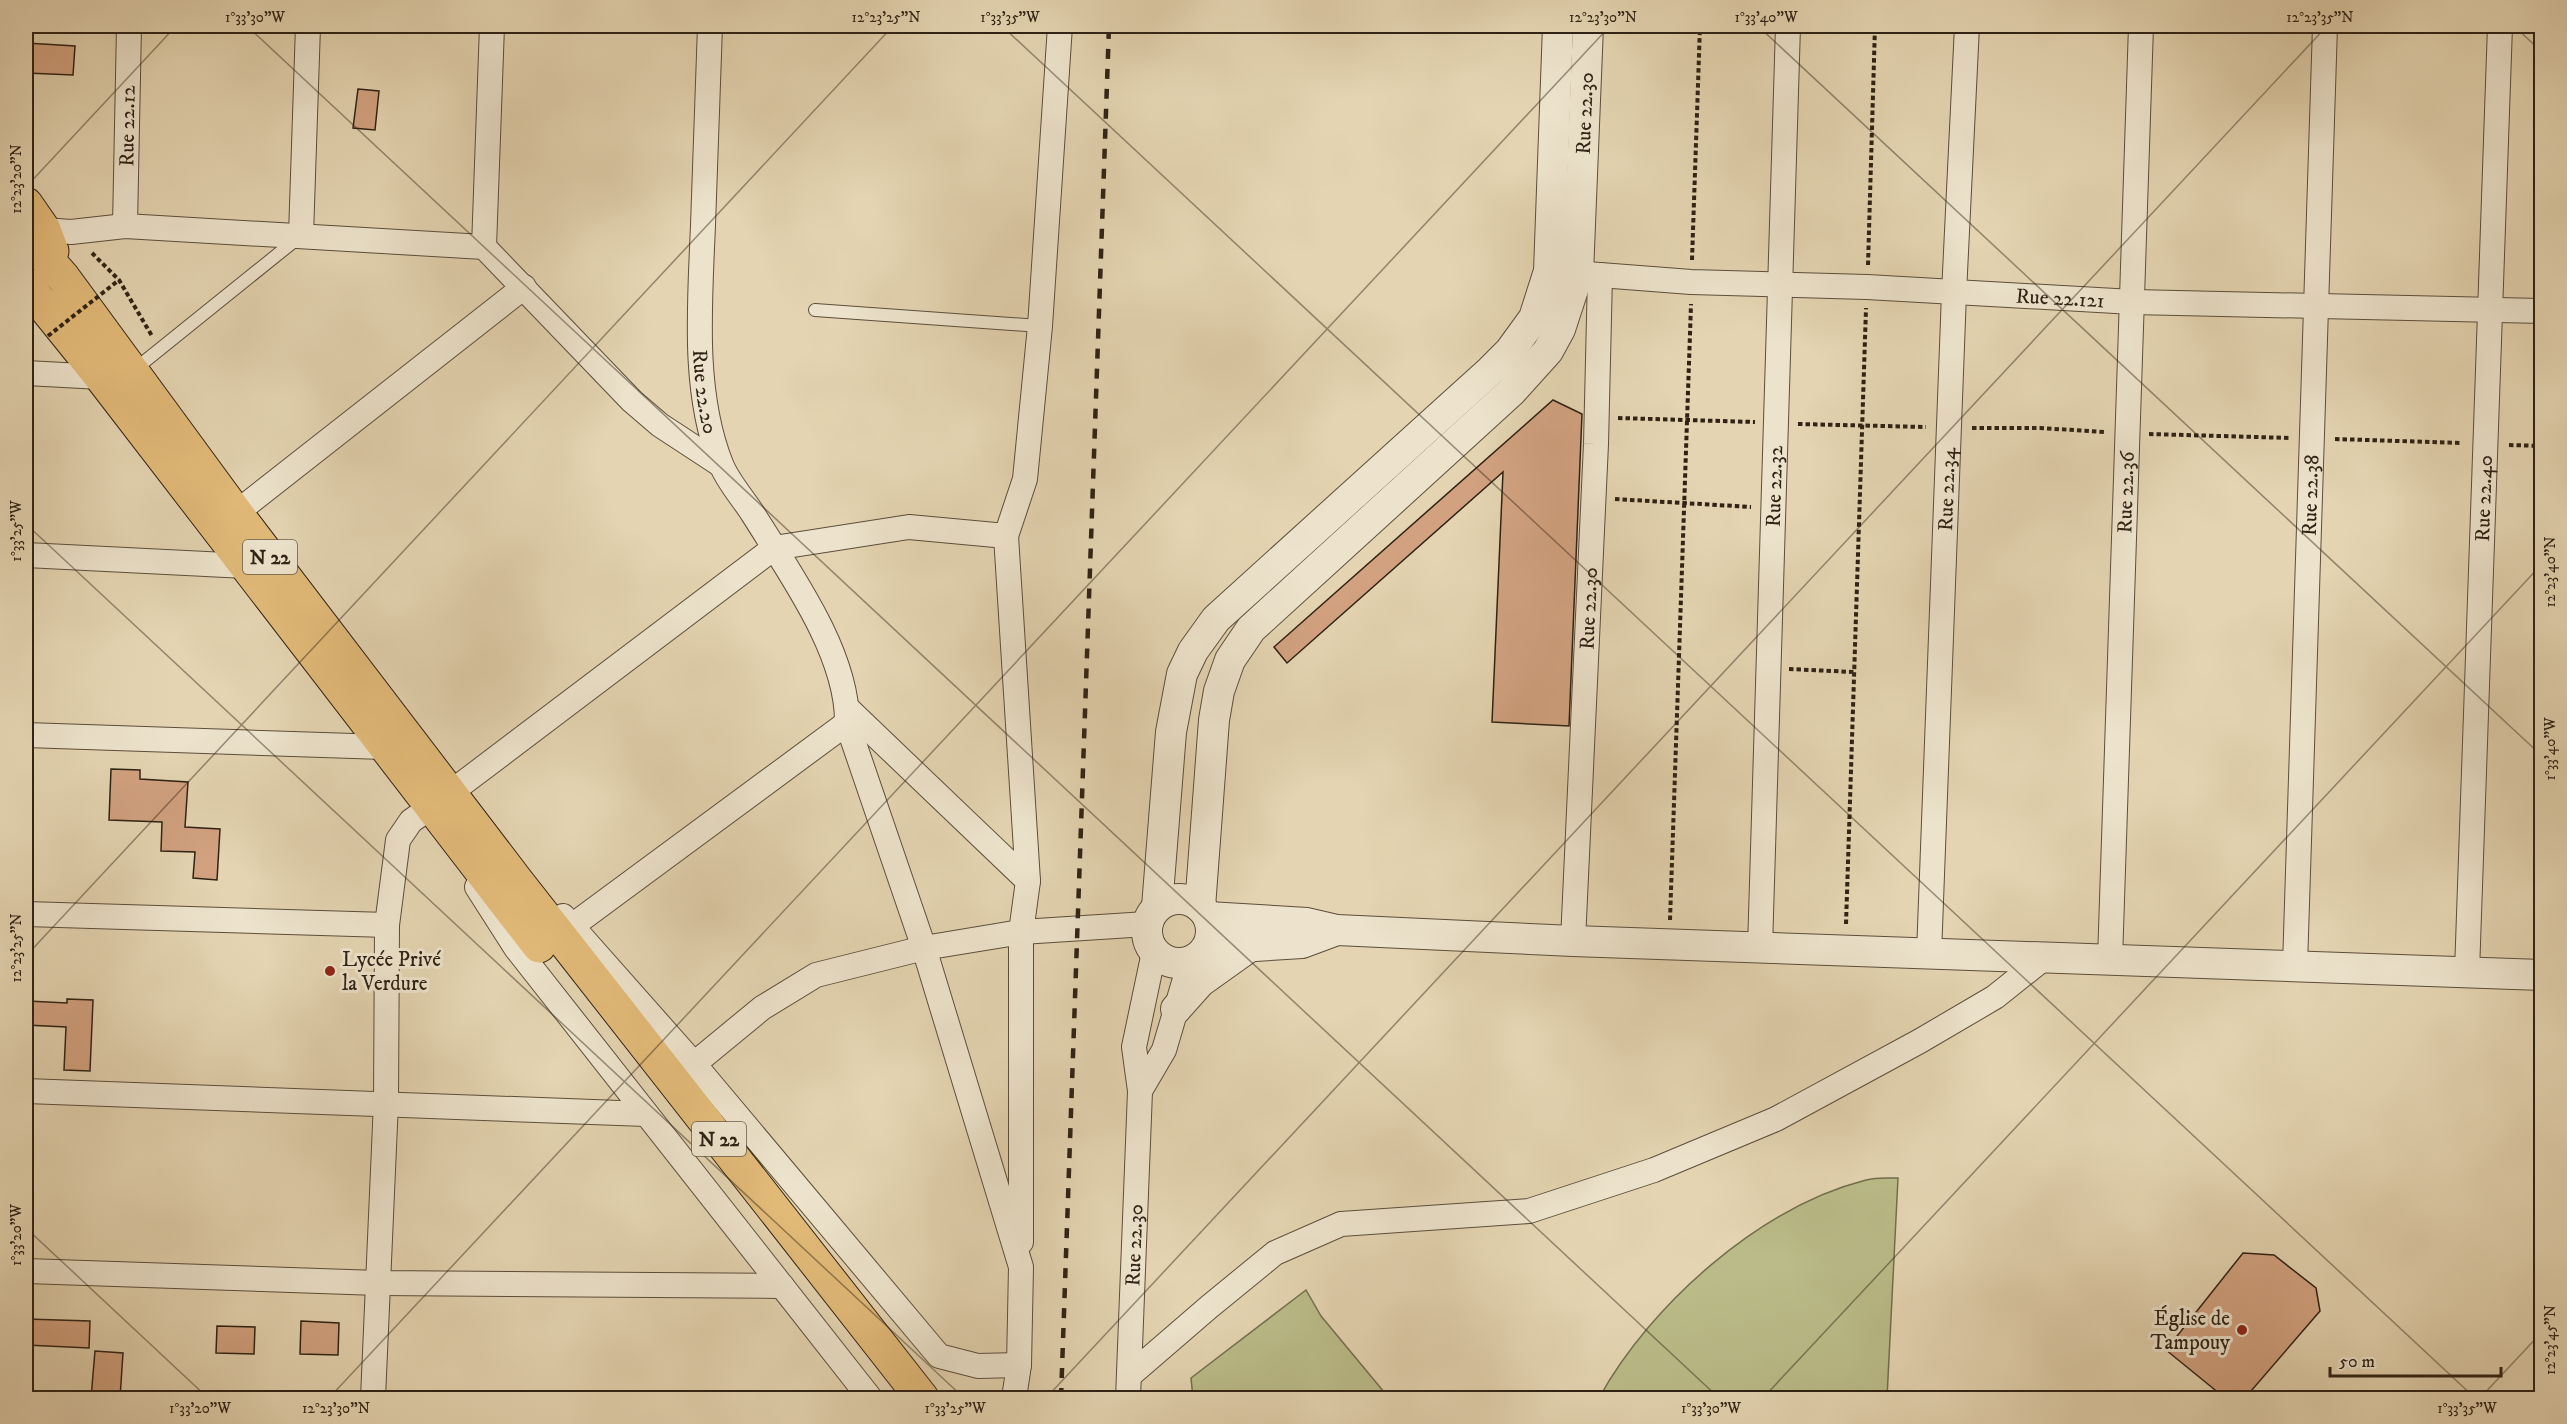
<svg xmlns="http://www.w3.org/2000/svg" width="2567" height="1424" viewBox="0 0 2567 1424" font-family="'IM FELL DW Pica',serif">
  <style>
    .green { fill: #babb88; stroke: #746e4e; stroke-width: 1.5 }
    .building { fill: #d2a280; stroke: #2f2215; stroke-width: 1.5 }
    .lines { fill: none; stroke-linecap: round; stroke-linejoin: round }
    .service-casing { stroke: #5c4e3c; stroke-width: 14 }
    .minor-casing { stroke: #5c4e3c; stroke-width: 26 }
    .tertiary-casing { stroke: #5c4e3c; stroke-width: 32 }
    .primary-casing { stroke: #2f2215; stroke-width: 35 }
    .path { stroke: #2f2215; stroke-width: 4; stroke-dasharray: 4.5 3; stroke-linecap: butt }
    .service { stroke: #ede3cc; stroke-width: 12 }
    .minor { stroke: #ede3cc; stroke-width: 24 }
    .tertiary { stroke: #ede3cc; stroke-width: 30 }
    .primary { stroke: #e2ba78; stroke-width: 33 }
    .rail { stroke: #2f2215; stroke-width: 4.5; stroke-dasharray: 10 10; stroke-linecap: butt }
    .path-bridge { stroke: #2f2215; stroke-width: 4; stroke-dasharray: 4.5 3; stroke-linecap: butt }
    .ticks { fill: none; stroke: #2f2215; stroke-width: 1.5; stroke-opacity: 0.45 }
    .poi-dot { fill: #8f2418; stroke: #ede3cc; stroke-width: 2 }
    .labels { text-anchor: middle; stroke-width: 6; stroke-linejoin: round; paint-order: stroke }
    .shield { fill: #ede3cc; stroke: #685c4c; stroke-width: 1.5 }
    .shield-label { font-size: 20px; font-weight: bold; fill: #2f2215 }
    .street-label { font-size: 21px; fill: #2f2215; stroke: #ede3cc }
    .poi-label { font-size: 21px; fill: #2f2215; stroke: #ede3cc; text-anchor: start }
    .neatline { fill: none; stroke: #2f2215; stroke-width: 2 }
    .ticks-label { font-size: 15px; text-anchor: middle; fill: #2f2215 }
  </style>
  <rect width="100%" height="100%" fill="#e4d4b1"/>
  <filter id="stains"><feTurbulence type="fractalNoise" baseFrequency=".00333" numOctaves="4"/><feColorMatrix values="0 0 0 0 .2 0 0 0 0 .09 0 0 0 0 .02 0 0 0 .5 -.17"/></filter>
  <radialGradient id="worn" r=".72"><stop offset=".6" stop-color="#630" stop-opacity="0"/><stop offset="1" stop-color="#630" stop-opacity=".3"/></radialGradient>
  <path class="green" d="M1898 1178 1887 1398H1599C1651 1304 1760 1207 1866 1180 1876 1177 1888 1178 1898 1178Z
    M1306 1290 1321 1316 1389 1398H1193L1191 1378Z"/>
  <path class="building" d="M26 43 75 46 73 75 26 73Z
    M358 89 379 91 375 130 353 128Z
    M1553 400 1582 414 1569 726 1492 722 1503 472 1287 663 1274 647Z
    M111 769 140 770V779L188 782 185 827 220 829 217 880 193 878 195 852 161 851 162 822 109 820Z
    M67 999 93 1000 90 1071 64 1070 66 1027 26 1025 28 1001 67 1003Z
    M2243 1253 2274 1255 2316 1288 2320 1311 2245 1398H2225L2166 1350Z
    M26 1319 90 1321 89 1348 26 1345Z
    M301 1321 339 1323 338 1355 300 1354Z
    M217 1326 255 1327 254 1354 216 1353Z
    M95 1351 123 1353 120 1398H91Z"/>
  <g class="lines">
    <defs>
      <path id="service" d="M815 310 1040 326
        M134 370 298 238"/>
      <g id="minor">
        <path id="s1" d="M710 26C708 92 705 159 703 225 700 302 692 391 721 464 728 482 743 498 753 514 789 572 848 653 847 723L924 948 1021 1267 1019 1365 1014 1398"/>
        <path id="s2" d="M125 226 129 26"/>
        <path d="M44 230 71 232 125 226 484 247 632 401 660 425 721 465"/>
        <path d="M301 235 308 26"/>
        <path d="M484 247 492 26"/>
        <path id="s3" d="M1561 272 1691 282 1867 287 2133 302 2542 311"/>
        <path d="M26 373 101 377"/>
        <path d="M236 513 524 287"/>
        <path d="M1006 536 1028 881"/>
        <path d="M26 555 246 566"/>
        <path d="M847 708 1028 881 1021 932 1147 924"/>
        <path d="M26 735 384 747"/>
        <path d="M461 804 450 793 774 548 909 527 1006 536 1025 479 1040 326 1060 26"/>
        <path d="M477 887 516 948 870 1398"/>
        <path d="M26 914 387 925"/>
        <path d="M563 916 694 1064 939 1356 978 1366 1019 1365"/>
        <path d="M572 926 847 723"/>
        <path id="s4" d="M1573 941 1596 444 1600 275"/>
        <path id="s5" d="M1760 948 1788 26"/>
        <path id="s6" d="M1929 954 1954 293 1967 26"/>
        <path id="s7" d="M2110 960 2141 26"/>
        <path id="s8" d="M2295 966 2325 26"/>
        <path id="s9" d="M2467 972 2500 26"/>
        <path d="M694 1064 762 1008 816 975 924 948 1021 932V1242"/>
        <path d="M26 1091 646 1114"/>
        <path d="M1140 1091 1164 1050 1190 962"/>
        <path d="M26 1271 378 1283 782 1286"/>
        <path d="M1129 1376 1209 1307 1275 1253 1341 1224 1529 1211 1654 1170 1776 1119 1920 1041 1995 997 2044 958"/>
        <path d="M373 1398 386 1102 387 925 398 840 411 821 431 807 440 823"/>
        <path id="s10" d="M1128 1398 1140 1091 1134 1047 1154 952"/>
      </g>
      <g id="tertiary">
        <circle cx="1179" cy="931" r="32"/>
        <path d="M1157 907 1171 732 1182 674 1193 651 1216 619 1490 371 1510 351 1534 318 1549 271 1558 26"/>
        <path id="s11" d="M1200 907 1214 720 1219 691 1230 660 1251 629 1511 392 1548 351 1560 329 1578 274 1588 26"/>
        <path d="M1208 917 1307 923 1337 930 1573 941 2542 975"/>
        <path d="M1206 949 1302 943 1337 930"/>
        <path d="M1176 1009 1200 982 1249 947"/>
      </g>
      <path id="primary" d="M26 204 44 230 52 251
        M26 235 63 277 236 513 516 880 922 1398
        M26 284 101 377 539 946"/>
    </defs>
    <use href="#service" class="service-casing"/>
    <use href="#minor" class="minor-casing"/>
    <use href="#tertiary" class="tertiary-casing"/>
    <use href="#primary" class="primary-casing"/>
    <path class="path" d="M92 253 119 280 152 336
      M1692 260 1700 26
      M1868 265 1875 26
      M1618 418 1755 422
      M1798 424 1926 427
      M1972 428H2040L2105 432
      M2149 434 2291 438
      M2335 439 2462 443
      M2509 445 2542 446
      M1615 499 1751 507
      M1789 669 1854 672
      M1670 920 1691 304
      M1846 924 1866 308"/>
    <use href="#service" class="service"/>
    <use href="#minor" class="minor"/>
    <use href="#tertiary" class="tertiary"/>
    <use href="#primary" class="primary"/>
    <path class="rail" d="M1061 1398 1109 26"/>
    <path class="path-bridge" d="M48 336 119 280"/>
  </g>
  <path class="ticks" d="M247 26 1719 1398M1002 26 2475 1398M1758 26 2542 756M2514 26 2542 52M26 187 176 26M26 524 964 1398M26 956 893 26M26 1228 208 1398M329 1398 1610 26M1046 1398 2327 26M1763 1398 2542 564M2480 1398 2542 1332"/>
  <g class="poi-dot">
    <circle cx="330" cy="971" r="6"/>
    <circle cx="2242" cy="1330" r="6"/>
  </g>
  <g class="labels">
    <g class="shield">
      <rect x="243" y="540" width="54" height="34" rx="4.5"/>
      <rect x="692" y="1122" width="54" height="34" rx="4.5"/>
    </g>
    <g class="shield-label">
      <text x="270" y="564">N 22</text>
      <text x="719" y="1146">N 22</text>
    </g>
    <g class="street-label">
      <text dy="7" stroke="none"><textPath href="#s11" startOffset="938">Rue 22.30</textPath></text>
      <text dy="7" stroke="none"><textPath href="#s2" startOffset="100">Rue 22.12</textPath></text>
      <text dy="7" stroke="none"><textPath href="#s3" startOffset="500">Rue 22.121</textPath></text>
      <text dy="7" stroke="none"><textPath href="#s1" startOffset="366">Rue 22.20</textPath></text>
      <text dy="7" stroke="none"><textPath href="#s5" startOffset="462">Rue 22.32</textPath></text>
      <text dy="7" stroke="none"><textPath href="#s6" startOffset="465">Rue 22.34</textPath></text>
      <text dy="7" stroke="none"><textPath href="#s7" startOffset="468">Rue 22.36</textPath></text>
      <text dy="7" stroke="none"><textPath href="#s8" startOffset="471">Rue 22.38</textPath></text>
      <text dy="7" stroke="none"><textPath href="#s9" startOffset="474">Rue 22.40</textPath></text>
      <text dy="7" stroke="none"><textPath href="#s4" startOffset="333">Rue 22.30</textPath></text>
      <text dy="7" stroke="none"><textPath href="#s10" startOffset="153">Rue 22.30</textPath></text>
    </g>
    <g class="poi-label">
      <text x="342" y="966">Lycée Privé<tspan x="342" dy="24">la Verdure</tspan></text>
      <text x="2230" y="1325" text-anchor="end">Église de<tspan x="2230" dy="24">Tampouy</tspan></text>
    </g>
  </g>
  <rect width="2567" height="1424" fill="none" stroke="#e4d4b1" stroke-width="66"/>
  <path d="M2330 1367v9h171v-9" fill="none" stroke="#2f2215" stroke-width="3"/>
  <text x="2339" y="1367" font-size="18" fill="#2f2215" stroke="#ede3cc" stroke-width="4.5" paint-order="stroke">50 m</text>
  <rect x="33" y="33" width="2501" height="1358" class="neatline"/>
  <g class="ticks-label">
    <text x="255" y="22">1°33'30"W</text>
    <text x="886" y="22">12°23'25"N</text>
    <text x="1010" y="22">1°33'35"W</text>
    <text x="1603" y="22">12°23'30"N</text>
    <text x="1766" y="22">1°33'40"W</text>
    <text x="2320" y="22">12°23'35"N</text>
    <text transform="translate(16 179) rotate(-90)" y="5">12°23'20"N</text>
    <text transform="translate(16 531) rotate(-90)" y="5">1°33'25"W</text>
    <text transform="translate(2550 572) rotate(-90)" y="5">12°23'40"N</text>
    <text transform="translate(2550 749) rotate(-90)" y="5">1°33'40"W</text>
    <text transform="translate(16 948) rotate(-90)" y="5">12°23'25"N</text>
    <text transform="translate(16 1235) rotate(-90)" y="5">1°33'20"W</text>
    <text transform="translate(2550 1340) rotate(-90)" y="5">12°23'45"N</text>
    <text x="200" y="1413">1°33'20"W</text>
    <text x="336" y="1413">12°23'30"N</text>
    <text x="955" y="1413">1°33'25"W</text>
    <text x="1711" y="1413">1°33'30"W</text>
    <text x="2467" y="1413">1°33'35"W</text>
  </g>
  <rect width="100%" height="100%" filter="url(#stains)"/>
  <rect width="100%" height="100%" fill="url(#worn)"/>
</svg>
